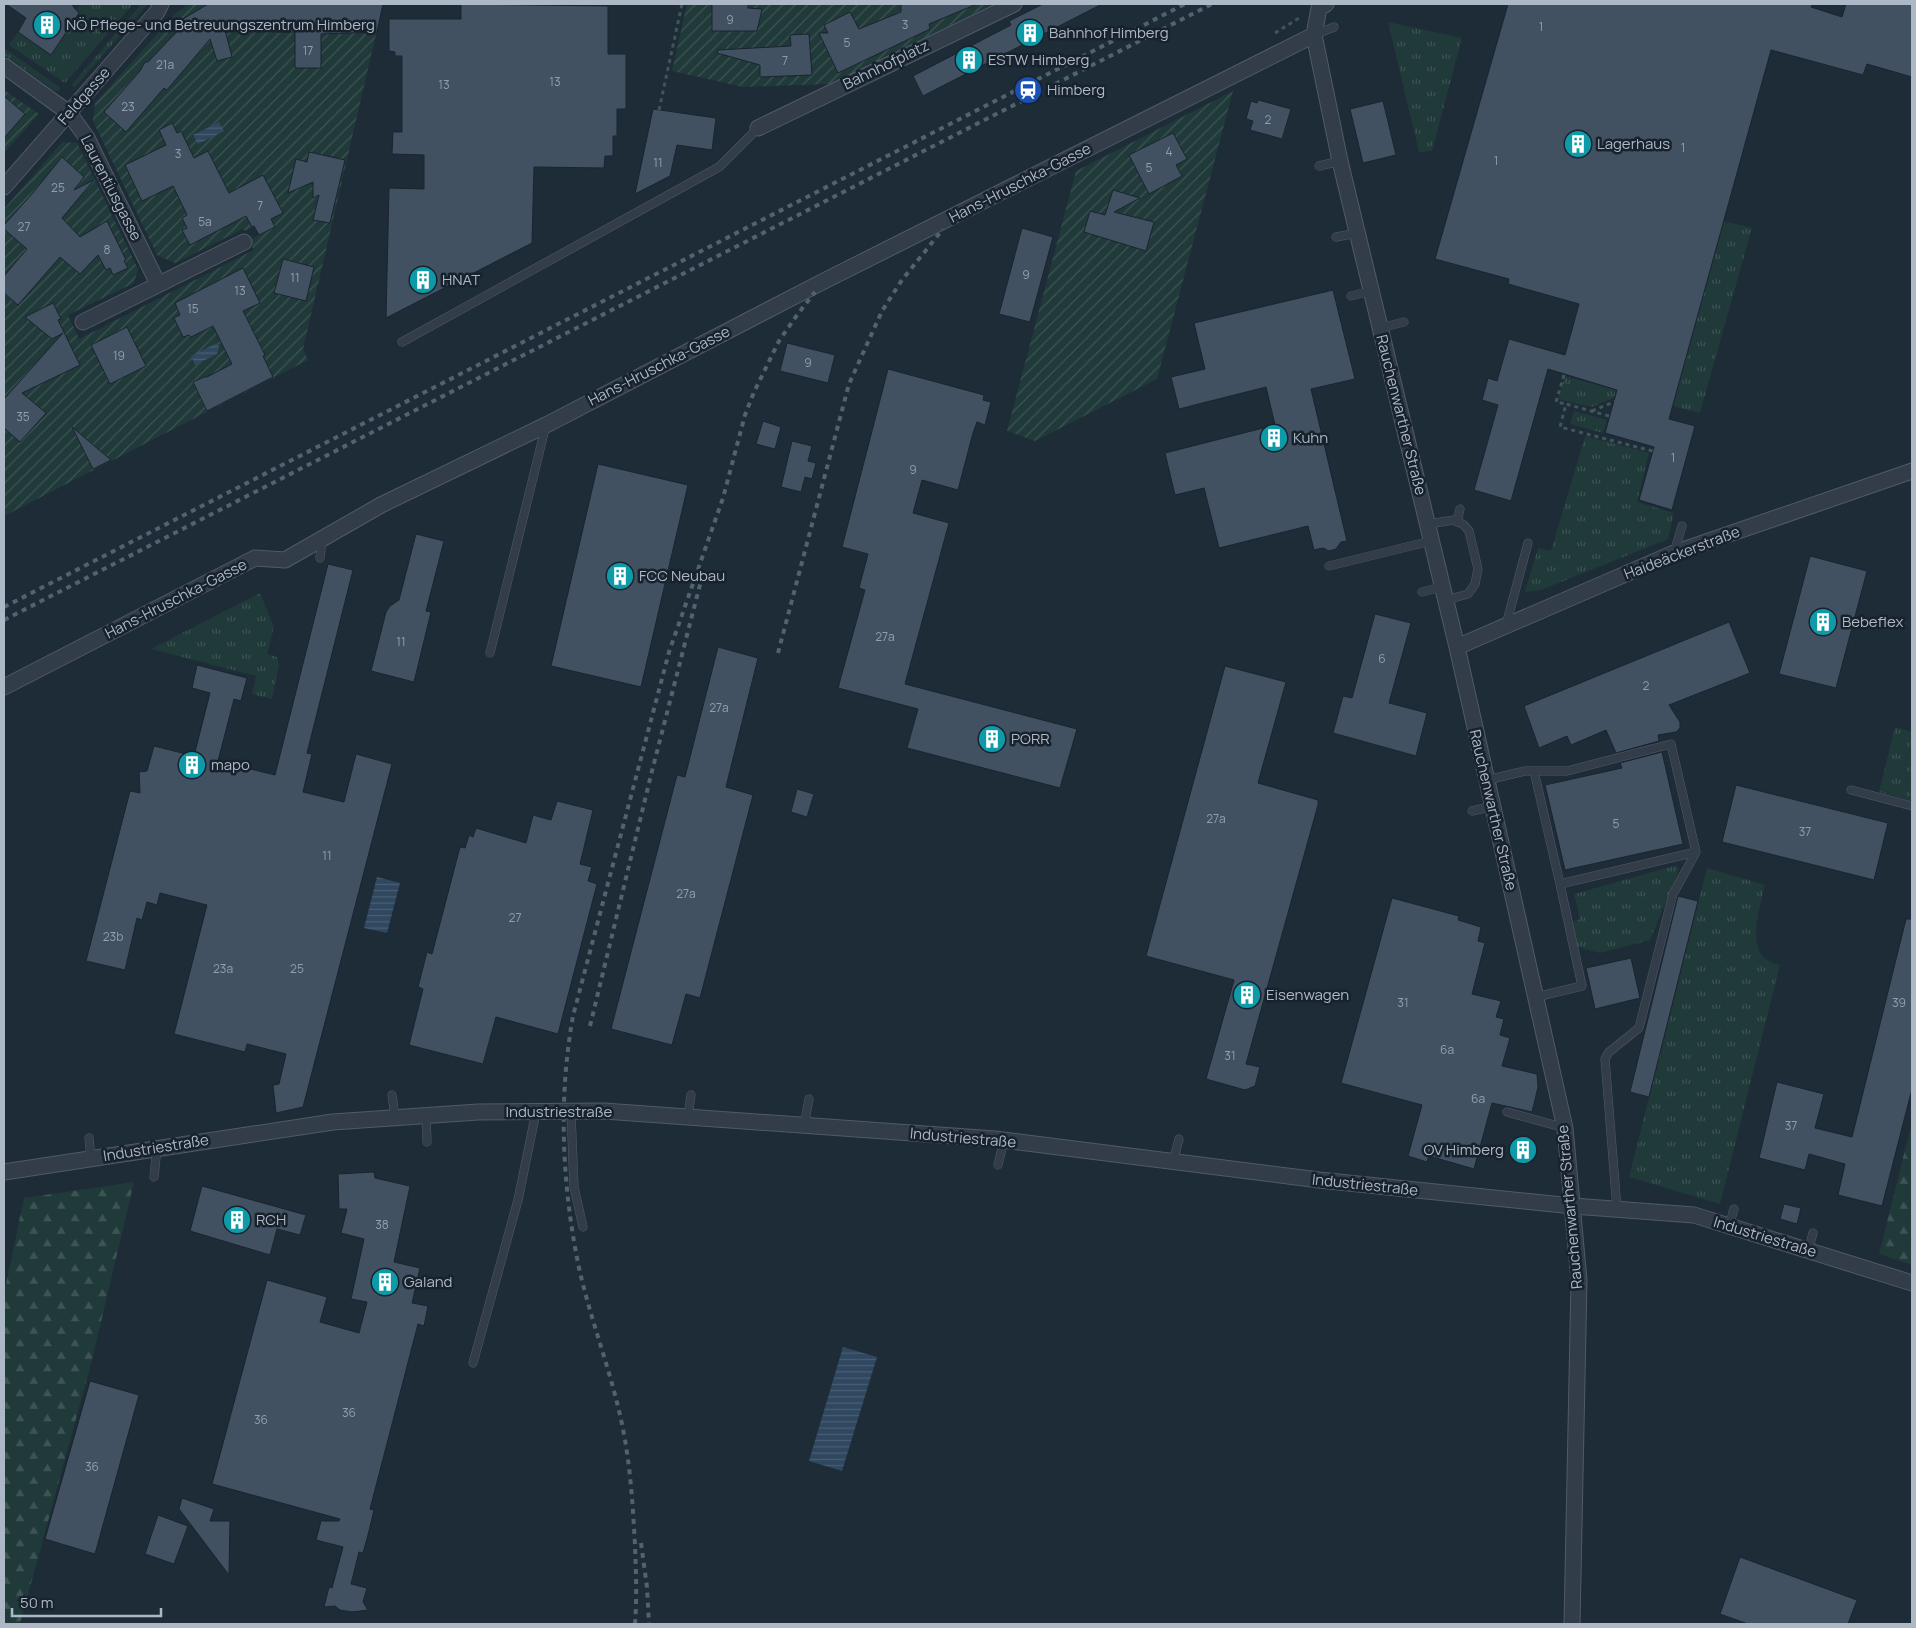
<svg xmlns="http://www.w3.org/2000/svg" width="1916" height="1628" viewBox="0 0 1916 1628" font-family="Manrope,sans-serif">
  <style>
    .grass { fill: url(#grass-tufts) }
    .forest { fill: url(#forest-firs) }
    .garden { fill: url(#garden-furrows) }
    .water { fill: url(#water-rules) }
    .building { fill: #415161; stroke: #1a242f }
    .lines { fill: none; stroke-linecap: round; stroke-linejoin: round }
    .lane-casing { stroke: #505b67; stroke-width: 9 }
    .street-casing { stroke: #505b67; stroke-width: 17 }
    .path { stroke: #3e5656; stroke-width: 3; stroke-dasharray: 4 4; stroke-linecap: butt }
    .lane { stroke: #323d49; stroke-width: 8 }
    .street { stroke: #323d49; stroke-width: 15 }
    .rail { stroke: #536270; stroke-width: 4; stroke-dasharray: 5 5; stroke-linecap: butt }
    .labels { text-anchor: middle; stroke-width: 5; stroke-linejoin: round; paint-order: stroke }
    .number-label { font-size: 12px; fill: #919ead }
    .poi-label { font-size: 15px; fill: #acb8c6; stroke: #18222d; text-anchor: start }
    .street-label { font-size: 15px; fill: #acb8c6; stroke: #18222d }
  </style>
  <defs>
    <pattern id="grass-tufts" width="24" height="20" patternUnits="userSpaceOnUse" patternTransform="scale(1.25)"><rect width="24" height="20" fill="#203939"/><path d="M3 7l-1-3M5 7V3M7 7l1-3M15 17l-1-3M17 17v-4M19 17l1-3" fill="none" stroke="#3e5454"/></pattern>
    <pattern id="forest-firs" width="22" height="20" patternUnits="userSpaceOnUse" patternTransform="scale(1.25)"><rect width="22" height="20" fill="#203939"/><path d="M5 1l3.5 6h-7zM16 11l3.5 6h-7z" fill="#3e5454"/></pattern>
    <pattern id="garden-furrows" width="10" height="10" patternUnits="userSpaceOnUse" patternTransform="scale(1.25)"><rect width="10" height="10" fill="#203939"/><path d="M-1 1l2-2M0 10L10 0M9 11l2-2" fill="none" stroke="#3e5454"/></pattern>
    <pattern id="water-rules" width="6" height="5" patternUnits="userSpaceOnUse" patternTransform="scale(1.25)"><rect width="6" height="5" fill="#2f475f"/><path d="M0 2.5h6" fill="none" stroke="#4a5f74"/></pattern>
  </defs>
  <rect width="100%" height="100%" fill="#1e2c38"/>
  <path class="grass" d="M81 4H133L65 83 9 45 18 32 51 55 79 13 76 10Z
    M141 4H148L74 88 72 85 73 83Z
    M1388 22 1462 38 1432 151 1419 152Z
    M4 48 61 88 59 91H55L4 55Z
    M1723 221 1752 228 1700 413 1673 406Z
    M1565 376 1616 390 1614 398 1591 407 1558 399Z
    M1574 411 1607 420 1603 433 1570 424Z
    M1585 436 1649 453 1637 502 1674 513 1668 539 1541 590 1525 592 1538 548 1551 551Z
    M260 593 274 627 267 654 277 657 279 665 272 699 252 694 256 676 151 649Z
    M1895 727 1912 732V801L1879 792Z
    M1674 866H1677L1679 870 1650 940 1600 953 1578 947 1572 925 1574 921 1580 919 1574 894Z
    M1707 868 1765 885C1761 904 1745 949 1769 961 1772 963 1776 964 1780 965L1720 1204 1629 1177Z"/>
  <path class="forest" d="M1912 1122V1265L1879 1254Z
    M134 1182 92 1360 20 1624H4V1294L24 1198Z"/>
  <path class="garden" d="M188 4H209L210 6 214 4H383L303 349 308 360 4 516V209L62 142 77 143 138 269 134 283 68 315 79 339 254 250 249 241 259 235 254 226 245 231 243 229 175 263 157 255 93 121 95 103 176 13Z
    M687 4H993L831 84 743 87 672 71Z
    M4 90 39 114 4 153Z
    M1233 91 1157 379 1035 441 1007 431 1076 171Z"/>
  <path class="water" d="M219 122 224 131 198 144 193 135Z
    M217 343 219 346 217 354 195 365 191 356Z
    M377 877 400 883 387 933 364 928Z
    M843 1347 877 1357 842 1471 809 1461Z"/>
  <path class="building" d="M6 4H71L79 13 51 55 18 32 26 18Z
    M208 4H383L377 32 321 34V68H295V32H277V26H224L232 57 217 61 210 39 167 90 164 88 126 132 104 112 140 71 145 62H148L185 23 183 19Z
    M461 4 608 6V54H626V109H617V136H613V156H605L604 168 534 167 532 243 386 318 389 188 424 189V155L392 154 393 132H402V56H395V52L389 51V19H461Z
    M712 4H748V8L762 9 757 31H712Z
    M901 4H977L929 24 930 29 838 73 819 33H828L824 25 850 12 859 29 901 12Z
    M1043 4H1102L923 96 913 76 1011 25 1009 21Z
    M1508 4H1812L1811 7 1842 17 1846 4H1912V77L1867 64 1863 75 1771 50 1669 419 1695 426 1672 510 1639 500 1654 447 1605 433 1617 390 1548 369 1511 501 1474 490 1498 405 1482 400 1488 378 1497 381 1509 339 1565 355 1579 304 1508 284 1509 279 1435 259Z
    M809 34 812 75 760 77V65L717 53 718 50 791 46 790 35Z
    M4 96 25 114 4 138Z
    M1258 100 1291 109 1282 139 1250 130 1253 121 1246 119 1251 101 1257 103Z
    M1383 101 1396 155 1363 163 1350 109Z
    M653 109 716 118 712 150 677 145 670 176 635 194Z
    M172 123 177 133 181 131 194 158 208 151 229 193 263 175 283 213 271 219 275 227 259 235 254 226 252 227 246 216 190 245 182 230 187 228 182 218 187 215 173 186 142 201 125 165 166 145 159 130Z
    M1173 133 1187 159 1176 165 1182 176 1149 194 1129 155Z
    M309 152 345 160 330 223 313 220 319 195 313 198V182L288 193 296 159 307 162Z
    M62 157 84 177 74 190 94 180 62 218 80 237 107 221 126 260 124 261 128 268 113 275 110 268 106 270 98 255 80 274 60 257 18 305 4 293V276L27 249 4 229V225L32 194Z
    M1113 190 1140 198 1114 212 1154 222 1146 251 1084 232 1090 211 1105 215Z
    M1022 228 1053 237 1030 322 999 314Z
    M283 259 314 267 306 301 274 293Z
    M243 268 260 303 243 311 265 355 263 356 273 377 207 411 193 382 204 377H207L232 364 213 326 191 337 189 335 183 337 174 318 180 315 175 303Z
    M1333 290 1355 379 1311 389 1347 541 1341 542 1336 549 1329 551 1323 548 1314 550 1308 526 1219 548 1204 488 1175 495 1165 453 1275 425 1266 387 1179 409 1171 377 1205 369 1194 323Z
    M53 303 61 319 58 320 80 365 22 393 46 413 20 442 4 428V399L63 333 52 339 25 317Z
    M127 327 146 366 110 384 91 345Z
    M787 343 835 355 828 383 780 371Z
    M888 369 984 395 983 400 991 402 985 425 977 422 973 433 958 490 922 480 913 513 949 523 905 684 1077 729 1060 788 907 748 918 709 838 688 865 590 859 588 868 554 842 547Z
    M763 421 781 427 775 449 756 444Z
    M72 427 111 460 93 469Z
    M792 441 812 446 808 461 816 463 812 479 805 477 801 492 781 487Z
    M598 464 688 485 641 687 551 666Z
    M416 534 444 541 426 611 431 612 414 682 371 671 386 612 390 606 399 600Z
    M1810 556 1867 571 1836 688 1779 674Z
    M328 564 353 570 307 753 312 754 303 792 344 802 356 754 392 764 303 1107 276 1113 273 1085 279 1084 286 1054 247 1044 245 1052 174 1034 207 905 160 893 157 905 147 902 142 920 137 918 125 970 86 961 130 791 140 793 139 772 147 771 154 746 194 756 210 693 192 688 197 665 247 678 241 701 234 699 218 761 275 775Z
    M1375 614 1411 623 1389 703 1427 713 1416 756 1333 733 1343 696 1352 698Z
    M1729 622 1750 673 1669 705 1680 722V728L1676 732 1658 735 1659 741 1616 753 1606 730 1571 745 1567 736 1539 748 1524 706Z
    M718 647 758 658 726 787 753 795 700 998 686 994 672 1045 611 1029 677 775 685 777Z
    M1225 666 1286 682 1258 783 1318 800V805L1246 1064 1260 1067 1255 1086 1245 1090 1206 1079 1234 980 1146 956Z
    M1662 752 1683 844 1565 870 1545 785 1622 768 1620 763Z
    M1736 785 1888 823 1874 880 1722 842Z
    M797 789 814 794 807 817 791 812Z
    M557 801 593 810 580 864 592 867 588 881 597 884 558 1034 496 1017 483 1064 409 1045 423 989 418 987 427 952 432 954 460 847 465 848 469 835 473 837 476 828 526 843 533 815 551 820Z
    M1678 896 1698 901 1649 1097 1630 1092Z
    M1392 898 1459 916 1458 920 1481 927 1478 941 1485 943 1472 994 1501 1001 1496 1017 1504 1019 1500 1035 1510 1038 1502 1066 1537 1074 1538 1087 1532 1112 1492 1103 1474 1169 1429 1156 1427 1162 1408 1156 1422 1105 1341 1083Z
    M1906 919H1912V1089L1882 1206 1838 1195 1845 1164 1809 1154 1805 1170 1759 1158 1777 1082 1824 1094 1815 1128 1852 1137Z
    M1631 958 1640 998 1595 1009 1586 968Z
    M374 1172 375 1178 410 1186 394 1262 420 1268 412 1303 428 1306 424 1326 418 1324 370 1509 374 1510 368 1535 363 1553 359 1552 351 1584 367 1588 363 1602 368 1610 352 1612 340 1610 335 1606 324 1607 329 1587 332 1588 343 1547 316 1540 321 1521H339L340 1519 212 1484 267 1280 327 1297 320 1322 359 1333 367 1302 351 1299 364 1239 341 1233 347 1209H339L338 1174Z
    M202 1186 306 1215 300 1235 277 1229 270 1255 190 1231Z
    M1784 1204 1801 1208 1797 1224 1780 1219Z
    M90 1381 139 1395 95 1554 45 1539Z
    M182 1498 214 1509 210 1521H230L229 1575 179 1509Z
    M158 1515 188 1526 174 1564 145 1554Z
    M1740 1557 1857 1600 1848 1624H1748L1720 1614Z"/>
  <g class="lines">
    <defs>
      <path id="lane" d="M1314 35 1334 27
        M1319 166 1340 161
        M1336 237 1357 233
        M1351 296 1371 291
        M1380 328 1404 322
        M402 342 719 167 758 128
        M1457 522 1460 509
        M1428 524 1454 520 1464 525 1469 531 1478 569 1475 584 1468 594 1446 600
        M1674 553 1682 526
        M320 558 322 540
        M1329 566 1431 541
        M1422 592 1442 587
        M1506 625 1528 543
        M490 653 546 425
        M1487 780 1525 771H1567L1671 744 1696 852 1560 884 1534 771
        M1851 790 1912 806
        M1472 811 1493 806
        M1536 997 1582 986 1560 884
        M392 1095 395 1117
        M571 1112 574 1187 583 1227
        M1507 1112 1565 1128
        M426 1115 427 1142
        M688 1117 691 1095
        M804 1126 809 1099
        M89 1138 91 1158
        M1173 1162 1179 1139
        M998 1165 1004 1140
        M154 1177 157 1148
        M1617 1209 1605 1059 1609 1052 1639 1028 1673 894 1696 852
        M1729 1226 1734 1209
        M1808 1251 1813 1233
        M473 1363 518 1200 536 1112"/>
      <path id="street" d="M1326 4 1319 8 1314 35 1340 161 1457 647 1565 1128 1579 1280 1572 1624
        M4 66 69 113 87 138 158 284
        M758 128 1014 4
        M4 187 157 12 161 4
        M83 322 244 242
        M1457 647 1674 553 1912 471
        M4 687 255 558 285 560 381 505 546 425 826 280 1314 35
        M4 1172 333 1122 478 1112 604 1111 995 1139 1319 1180 1573 1206 1694 1215 1912 1283"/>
    </defs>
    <use href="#lane" class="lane-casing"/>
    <use href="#street" class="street-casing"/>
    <path class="path" d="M1056 8 1058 4
      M1275 33 1299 18
      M659 110 682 4
      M1564 375 1556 402 1566 404
      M1592 411 1621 399 1623 391
      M1609 416 1566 404 1560 427 1664 454"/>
    <use href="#lane" class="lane"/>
    <use href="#street" class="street"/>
    <path class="rail" d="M4 607 1185 4
      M4 620 1212 4
      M778 653 849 384 882 311 902 280 943 229
      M590 1026 651 775 703 573
      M641 1543 647 1587 649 1624
      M635 1624C637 1598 636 1571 635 1545 633 1509 631 1475 625 1440 615 1381 592 1326 579 1268 562 1186 558 1099 573 1016L669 652 723 498 745 415 754 392 779 341 797 315 815 292"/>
  </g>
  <defs>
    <symbol id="building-disc" viewBox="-11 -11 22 22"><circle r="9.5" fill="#0f9aa8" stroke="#18222d"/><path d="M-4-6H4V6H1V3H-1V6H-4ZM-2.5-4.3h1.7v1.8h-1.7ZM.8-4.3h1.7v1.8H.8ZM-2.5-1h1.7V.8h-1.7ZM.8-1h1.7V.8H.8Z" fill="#fff"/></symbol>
    <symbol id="station-disc" viewBox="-11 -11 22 22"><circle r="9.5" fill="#1a4fb4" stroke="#18222d"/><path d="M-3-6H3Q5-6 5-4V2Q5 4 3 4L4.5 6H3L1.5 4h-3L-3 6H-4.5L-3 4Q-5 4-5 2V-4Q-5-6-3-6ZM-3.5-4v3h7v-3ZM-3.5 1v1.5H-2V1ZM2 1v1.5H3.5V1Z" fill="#fff"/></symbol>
  </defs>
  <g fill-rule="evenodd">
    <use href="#building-disc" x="31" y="9" width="32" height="32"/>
    <use href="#building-disc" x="1014" y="17" width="32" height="32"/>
    <use href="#building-disc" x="953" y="44" width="32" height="32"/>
    <use href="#station-disc" x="1012" y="74" width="32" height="32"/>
    <use href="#building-disc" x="1562" y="128" width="32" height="32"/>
    <use href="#building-disc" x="407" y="264" width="32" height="32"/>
    <use href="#building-disc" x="1258" y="422" width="32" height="32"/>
    <use href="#building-disc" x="604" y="560" width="32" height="32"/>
    <use href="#building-disc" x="1807" y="606" width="32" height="32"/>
    <use href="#building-disc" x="976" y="723" width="32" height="32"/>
    <use href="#building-disc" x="176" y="749" width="32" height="32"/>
    <use href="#building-disc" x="1231" y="979" width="32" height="32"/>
    <use href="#building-disc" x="1507" y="1134" width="32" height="32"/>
    <use href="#building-disc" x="221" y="1204" width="32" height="32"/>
    <use href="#building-disc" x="369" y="1266" width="32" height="32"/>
  </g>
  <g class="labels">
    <g class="number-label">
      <text x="730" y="24">9</text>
      <text x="905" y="29">3</text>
      <text x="1541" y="31">1</text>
      <text x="847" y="47">5</text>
      <text x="308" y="55">17</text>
      <text x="785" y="65">7</text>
      <text x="165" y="69">21a</text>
      <text x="555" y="86">13</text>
      <text x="444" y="89">13</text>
      <text x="128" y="111">23</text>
      <text x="1268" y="124">2</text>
      <text x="1683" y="152">1</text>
      <text x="1169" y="156">4</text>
      <text x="178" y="158">3</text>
      <text x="1496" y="165">1</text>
      <text x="658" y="167">11</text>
      <text x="1149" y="172">5</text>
      <text x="58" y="192">25</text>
      <text x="260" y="210">7</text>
      <text x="205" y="226">5a</text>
      <text x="24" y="231">27</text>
      <text x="107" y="254">8</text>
      <text x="1026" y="279">9</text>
      <text x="295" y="282">11</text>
      <text x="240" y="295">13</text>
      <text x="193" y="313">15</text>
      <text x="119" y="360">19</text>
      <text x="808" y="367">9</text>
      <text x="23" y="421">35</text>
      <text x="1673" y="462">1</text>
      <text x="913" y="474">9</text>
      <text x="885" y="641">27a</text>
      <text x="401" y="646">11</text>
      <text x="1382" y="663">6</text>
      <text x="1646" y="690">2</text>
      <text x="719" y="712">27a</text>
      <text x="1216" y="823">27a</text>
      <text x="1616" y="828">5</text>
      <text x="1805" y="836">37</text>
      <text x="327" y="860">11</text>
      <text x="686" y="898">27a</text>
      <text x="515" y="922">27</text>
      <text x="113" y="941">23b</text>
      <text x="223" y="973">23a</text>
      <text x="297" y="973">25</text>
      <text x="1403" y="1007">31</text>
      <text x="1899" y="1007">39</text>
      <text x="1447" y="1054">6a</text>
      <text x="1230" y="1060">31</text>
      <text x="1478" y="1103">6a</text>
      <text x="1791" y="1130">37</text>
      <text x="382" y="1229">38</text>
      <text x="349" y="1417">36</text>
      <text x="261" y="1424">36</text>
      <text x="92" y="1471">36</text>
    </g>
    <g class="poi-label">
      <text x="66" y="30">NÖ Pflege- und Betreuungszentrum Himberg</text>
      <text x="1049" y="38">Bahnhof Himberg</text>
      <text x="988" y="65">ESTW Himberg</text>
      <text x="1047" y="95">Himberg</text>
      <text x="1597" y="149">Lagerhaus</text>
      <text x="442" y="285">HNAT</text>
      <text x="1293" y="443">Kuhn</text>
      <text x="639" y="581">FCC Neubau</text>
      <text x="1842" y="627">Bebeflex</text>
      <text x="1011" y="744">PORR</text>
      <text x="211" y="770">mapo</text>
      <text x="1266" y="1000">Eisenwagen</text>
      <text x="1504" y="1155" text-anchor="end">OV Himberg</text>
      <text x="256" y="1225">RCH</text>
      <text x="404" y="1287">Galand</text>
    </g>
    <g class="street-label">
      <text transform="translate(886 65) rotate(-26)" y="5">Bahnhofplatz</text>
      <text transform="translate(84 96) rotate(-49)" y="5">Feldgasse</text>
      <text transform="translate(1020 183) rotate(-27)" y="5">Hans-Hruschka-Gasse</text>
      <text transform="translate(111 188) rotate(63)" y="5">Laurentiusgasse</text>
      <text transform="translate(659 366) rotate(-27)" y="5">Hans-Hruschka-Gasse</text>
      <text transform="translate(1401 415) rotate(76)" y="5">Rauchenwarther Straße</text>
      <text transform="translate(1682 553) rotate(-21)" y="5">Haideäckerstraße</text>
      <text transform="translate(176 599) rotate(-27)" y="5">Hans-Hruschka-Gasse</text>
      <text transform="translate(1493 810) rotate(77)" y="5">Rauchenwarther Straße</text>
      <text x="559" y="1117">Industriestraße</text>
      <text transform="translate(963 1138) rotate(5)" y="5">Industriestraße</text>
      <text transform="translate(156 1148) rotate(-9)" y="5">Industriestraße</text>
      <text transform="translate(1365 1185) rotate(6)" y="5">Industriestraße</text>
      <text transform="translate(1570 1207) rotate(-95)" y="5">Rauchenwarther Straße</text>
      <text transform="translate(1765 1237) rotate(17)" y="5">Industriestraße</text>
    </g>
  </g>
  <rect width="1916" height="1628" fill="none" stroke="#acb8c6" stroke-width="10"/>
  <path d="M12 1608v8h149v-8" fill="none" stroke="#acb8c6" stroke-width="2.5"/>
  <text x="20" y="1608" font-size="15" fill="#acb8c6" stroke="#18222d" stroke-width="4" paint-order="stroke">50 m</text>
</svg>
